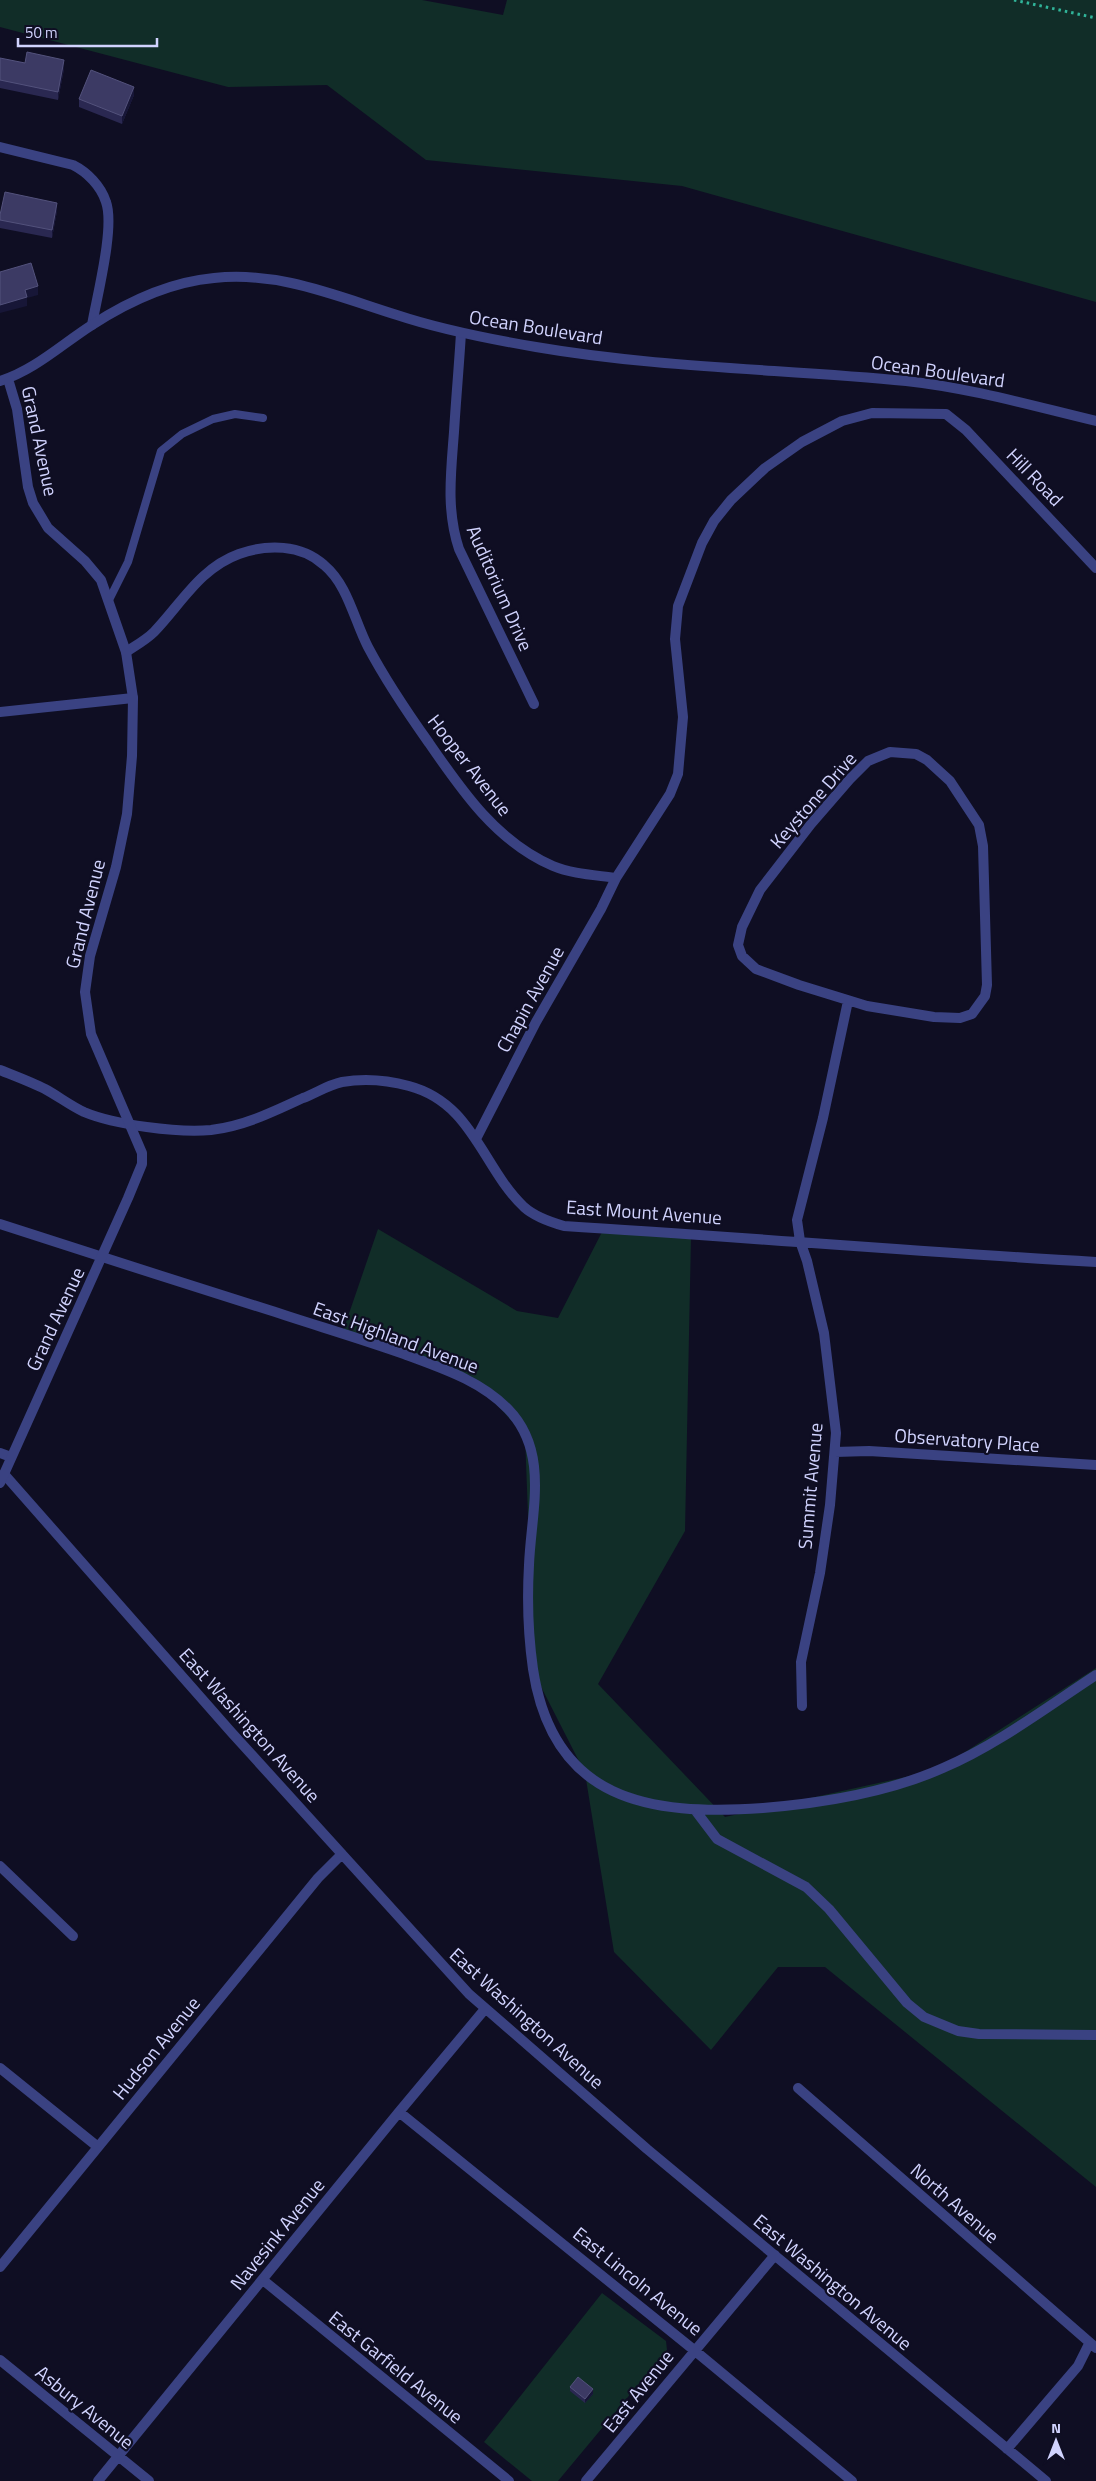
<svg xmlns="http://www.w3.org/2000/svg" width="1096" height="2481" viewBox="0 0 1096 2481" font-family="'Titillium Web',sans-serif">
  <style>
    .green { fill: #112d28 }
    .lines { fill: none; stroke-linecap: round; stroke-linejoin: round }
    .path { stroke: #30b499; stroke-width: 3; stroke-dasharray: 2.5 4; stroke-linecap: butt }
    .service { stroke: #3a4282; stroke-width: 8 }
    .minor { stroke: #3a4282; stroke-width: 10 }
    .tertiary { stroke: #3a4282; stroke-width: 10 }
    .wall { fill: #2a2851 }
    .shaded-wall { fill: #171637 }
    .building { fill: #3c3a64; stroke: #53527c }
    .labels { text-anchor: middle; stroke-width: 4.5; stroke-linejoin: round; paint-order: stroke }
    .street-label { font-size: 19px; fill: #d1d3fe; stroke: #0f0e23 }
  </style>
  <rect width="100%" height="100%" fill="#0f0e23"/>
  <path class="green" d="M0 0H422L503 15 507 0H1096V302L682 186 426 160 327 85 228 87 0 27Z
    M378 1229 517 1311 558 1318 602 1232 691 1237 685 1531 598 1684 725 1817 937 1770 1096 1668V2187L825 1967H778L711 2050 614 1952 585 1773 534 1673 525 1436 471 1376 343 1331Z
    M602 2293 666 2341 667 2350 558 2481H532L484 2442Z"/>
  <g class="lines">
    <path class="path" d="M1014 0 1096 18"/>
    <path class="service" d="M109 600 128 562 161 451 182 434 213 419 235 414 263 418"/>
    <path class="minor" d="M0 147 73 165C87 172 101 186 106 202 115 227 97 296 92 325
      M461 333C459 366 456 399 454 432 451 472 446 510 459 549L534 704
      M126 652C135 646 146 640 154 632 181 604 200 568 239 554 267 544 301 544 324 565 348 585 354 620 368 647 386 681 407 712 429 743 462 791 497 842 553 866 572 874 595 875 616 878L670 794 678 774 683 717 675 639 678 606 702 543 714 521 731 500 765 468 802 442 842 421 872 413 946 414 966 430 1096 568
      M0 712 133 698
      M890 752 916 754 927 760 950 781 979 825 983 846 987 985 985 996 972 1014 960 1018 934 1017 867 1006 799 985 756 969 742 956 738 945 742 927 760 890 811 824 850 779 868 761Z
      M0 1070C15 1076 31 1082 45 1089 58 1096 71 1106 84 1112 115 1125 178 1133 211 1130 244 1126 273 1112 303 1098 316 1093 328 1085 342 1082 365 1078 387 1080 409 1086 473 1103 482 1167 524 1207 535 1217 550 1222 564 1226 742 1237 918 1252 1096 1262
      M477 1137 536 1022 601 909 616 878
      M0 1224C90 1253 179 1282 269 1310 314 1325 359 1338 404 1354 441 1368 480 1380 508 1409 550 1452 531 1512 529 1565 527 1600 528 1634 533 1669 553 1801 649 1816 763 1808 824 1803 887 1793 943 1768 997 1745 1047 1707 1096 1675
      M835 1452 869 1451 1096 1465
      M0 1453 11 1457
      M4 1474 232 1733 469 1994 647 2149 1046 2481
      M802 1706 801 1662 820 1573 830 1505 836 1433 824 1333 807 1261 800 1241 797 1220 823 1118 848 1001
      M695 1810 717 1839 806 1887 829 1909 907 2003 924 2017 958 2031 979 2034 1096 2035
      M0 1866 73 1936
      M0 2068 98 2147
      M798 2088 1096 2348
      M399 2112 694 2350 852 2481
      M0 2267 318 1878 342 1854
      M263 2280 509 2481
      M0 2360 149 2481
      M1007 2449 1078 2366 1089 2344
      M98 2481 399 2112 485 2009
      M586 2481 775 2255"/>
    <path class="tertiary" d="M0 381C35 370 62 344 92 325 129 301 170 282 214 278 279 271 336 296 397 315 442 330 489 339 536 347 658 368 783 369 906 381 971 388 1033 406 1096 421
      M0 1483 128 1198 142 1164V1153L91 1034 85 992 90 956 116 867 127 814 132 756 133 698 126 652 101 580 85 561 48 528 33 503 28 487 17 409 8 379"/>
  </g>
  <path class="wall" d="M0 58 25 63 64 69 58 100 0 88Z
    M134 95 122 124 79 107V99Z
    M57 211 52 238 0 228V215Z
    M570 2387 593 2394 585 2403 570 2391Z"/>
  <path class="shaded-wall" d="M64 60V69L58 100V92Z
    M134 87V95L122 124V116Z
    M57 203V211L52 238V230Z
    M38 286V295L27 298V306L0 313V305L25 290Z
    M593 2389V2394L585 2403V2399Z"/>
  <path class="building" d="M27 52 64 60 58 92 0 80V58L25 63Z
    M91 70 134 87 122 116 79 99Z
    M5 192 57 203 52 230 0 220V215Z
    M31 263 38 286 25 290 27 297 0 305V272Z
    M578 2377 593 2389 585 2399 570 2387Z"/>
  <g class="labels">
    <g class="street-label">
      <text transform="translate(536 327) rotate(9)" y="7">Ocean Boulevard</text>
      <text transform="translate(938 371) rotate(8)" y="7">Ocean Boulevard</text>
      <text transform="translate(40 441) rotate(78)" y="7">Grand Avenue</text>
      <text transform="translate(1035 477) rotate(46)" y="7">Hill Road</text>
      <text transform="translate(500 588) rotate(66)" y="7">Auditorium Drive</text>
      <text transform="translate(470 765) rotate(52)" y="7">Hooper Avenue</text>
      <text transform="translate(813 800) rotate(-49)" y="7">Keystone Drive</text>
      <text transform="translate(85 914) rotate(-76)" y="7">Grand Avenue</text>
      <text transform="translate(530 999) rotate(-61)" y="7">Chapin Avenue</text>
      <text transform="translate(644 1212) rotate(4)" y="7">East Mount Avenue</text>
      <text transform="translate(55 1319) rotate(-65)" y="7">Grand Avenue</text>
      <text transform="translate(396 1337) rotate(20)" y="7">East Highland Avenue</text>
      <text transform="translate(967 1440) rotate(4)" y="7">Observatory Place</text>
      <text transform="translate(810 1486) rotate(-85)" y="7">Summit Avenue</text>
      <text transform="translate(250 1725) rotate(48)" y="7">East Washington Avenue</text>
      <text transform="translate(527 2018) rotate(42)" y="7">East Washington Avenue</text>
      <text transform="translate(156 2048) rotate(-51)" y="7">Hudson Avenue</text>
      <text transform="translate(955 2203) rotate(41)" y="7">North Avenue</text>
      <text transform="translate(277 2234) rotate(-51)" y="7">Navesink Avenue</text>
      <text transform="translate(638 2281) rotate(39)" y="7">East Lincoln Avenue</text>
      <text transform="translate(833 2282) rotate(40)" y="7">East Washington Avenue</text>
      <text transform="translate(396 2367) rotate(39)" y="7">East Garfield Avenue</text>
      <text transform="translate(638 2391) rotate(-51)" y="7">East Avenue</text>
      <text transform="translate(85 2407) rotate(39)" y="7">Asbury Avenue</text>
    </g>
  </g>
  <g transform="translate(1056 2441)" stroke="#0f0e23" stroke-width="4" paint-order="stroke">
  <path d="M0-4L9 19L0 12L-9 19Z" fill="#d1d3fe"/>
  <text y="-8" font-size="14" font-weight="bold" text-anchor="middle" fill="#d1d3fe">N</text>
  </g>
  <path d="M18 38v8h139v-8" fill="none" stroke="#d1d3fe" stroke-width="2.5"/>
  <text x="25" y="38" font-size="15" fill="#d1d3fe" stroke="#0f0e23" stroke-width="4" paint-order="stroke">50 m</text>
</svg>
